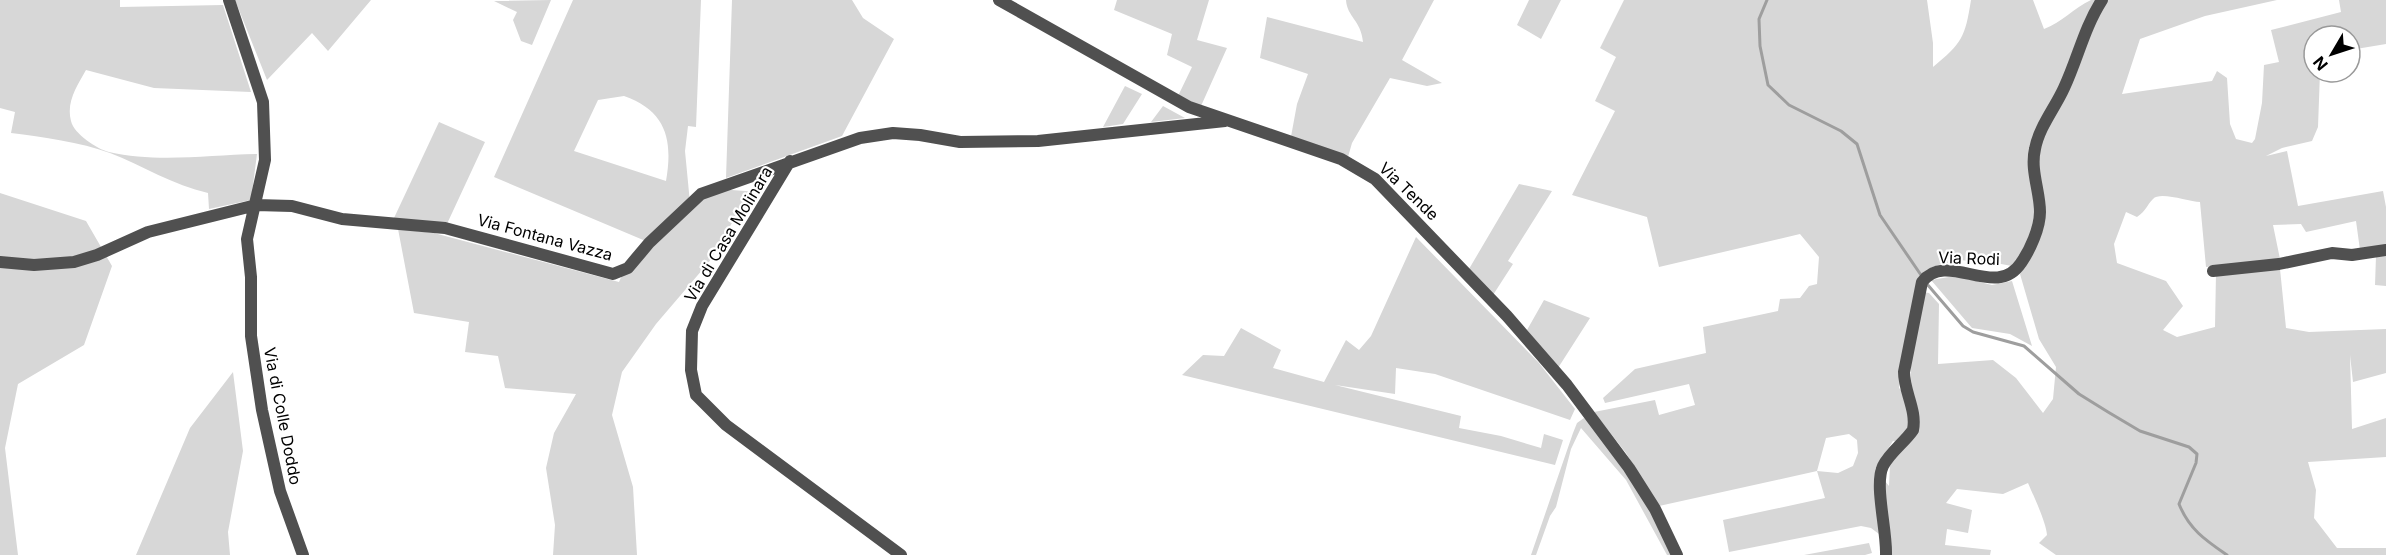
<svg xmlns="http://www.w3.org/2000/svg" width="2386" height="555" viewBox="0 0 2386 555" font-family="Inter,sans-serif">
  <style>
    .green { fill: #d7d7d7; fill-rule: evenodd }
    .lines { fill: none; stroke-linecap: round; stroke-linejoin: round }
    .stream { stroke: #9e9e9e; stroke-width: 3 }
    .minor { stroke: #505050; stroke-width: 12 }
    .labels { text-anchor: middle; stroke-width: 4.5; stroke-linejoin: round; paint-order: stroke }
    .street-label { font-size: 16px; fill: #000; stroke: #fff }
  </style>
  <rect width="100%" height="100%" fill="#fff"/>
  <path class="green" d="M0 0H120V7L223 5 251 92 154 88 86 70C77 86 66 102 71 121 74 134 97 149 109 152 156 163 209 155 257 154L251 200 209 209 208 193C173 185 143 166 110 153 80 142 43 137 11 133L15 112 0 108Z
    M235 0H371L328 51 312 33 267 80Z
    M551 0 532 45 521 41 513 20 517 12 494 1Z
    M573 0H701L696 127 688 126 685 151 690 203 718 189 759 192 742 206 709 262 656 324 622 372 612 415 633 487 637 555H553L555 525 546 468 554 433 576 394 505 388 498 356 465 352 469 322 414 313 398 229 434 233 619 282 623 273 648 242 494 177ZM624 96C667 111 673 141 666 181L574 151 598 100Z
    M732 0H852L863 18 894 39 842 136 726 178Z
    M1117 0H1209L1197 40 1227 48 1201 106 1178 96 1192 67 1167 55 1172 34 1114 10Z
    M1346 0H1434L1402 60 1442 83 1427 86 1390 78 1352 143 1348 157 1290 142 1297 104 1308 74 1260 58 1267 17 1363 42C1361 20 1347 17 1346 0Z
    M1529 0H1561L1541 39 1517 25Z
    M1624 0H1927L1933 43V67C1962 43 1965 38 1971 0H2033L2044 29C2061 23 2074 8 2091 0H2277L2205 16 2140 39 2122 94 2212 81 2217 71 2227 78 2230 124 2236 139 2252 143 2255 139 2262 103 2264 65 2279 62 2271 30 2341 12 2339 0H2386V44L2350 50V36H2314V72H2320L2318 127 2312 141 2282 148 2266 156 2287 151 2298 206 2383 191 2386 207V246L2360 250 2356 221 2306 232 2301 224 2273 225 2280 259 2206 267 2200 202C2189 202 2160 191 2153 199 2146 206 2147 210 2137 217L2126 212 2114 244 2117 263 2166 281 2183 306 2163 330 2177 337 2215 327 2216 273 2280 269 2286 328 2309 332 2386 329V373L2353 382 2350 355 2352 429 2386 418V457L2308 462 2316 490 2314 518 2337 548H2386V555H2056L2039 543 2047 535C2046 522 2034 497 2028 483L2003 494 1957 489 1946 503 1972 510 1968 533 1947 529 1945 545 1991 550 1990 555H1891V543L1871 528 1861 526 1729 552 1723 520 1825 498 1817 471 1659 506 1626 453 1594 412 1655 400 1659 415 1695 405 1689 384 1605 403 1603 398 1635 369 1706 353 1703 327 1778 311 1780 299 1800 298 1809 286 1817 284 1819 257 1800 234 1659 267 1647 217 1572 195 1615 111 1595 101 1616 57 1600 48ZM1961 260C1980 263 2007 262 2023 270L2020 274 2039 339 2056 367 2053 399 2043 413 2016 378 1993 360 1938 364 1939 304 1929 293 1923 292 1911 365 1910 399 1899 388V373L1918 278C1931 263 1943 265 1961 260ZM1849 434 1857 440 1858 453 1853 466 1838 473 1817 471 1826 438ZM1893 441 1905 444 1890 464 1889 486 1875 469Z
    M1125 86 1142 94 1123 124 1103 127Z
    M1163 106 1185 118 1151 122Z
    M439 122 485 142 446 226 394 218Z
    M1519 184 1552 191 1508 261 1513 264 1493 295 1469 269Z
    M0 193 86 221 112 266 84 345 18 384 5 448 18 555H0Z
    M1416 237 1539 363 1575 409 1570 420 1435 374 1396 368 1395 394 1335 385 1461 416 1459 428 1501 436 1541 448 1544 434 1563 440 1555 465 1182 375 1203 355 1224 356 1241 328 1281 350 1273 368 1324 382 1346 340 1359 350 1371 336Z
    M2386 253V286L2375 285 2376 256Z
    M1955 276 1992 285 2012 281 2032 346 2010 334 1972 328 1931 280Z
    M1544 300 1590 318 1558 368 1527 330Z
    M233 372 243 451 228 532 230 555H136L190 428Z
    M1584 418 1591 424 1651 510 1673 555H1667L1626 480 1581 428 1571 449 1556 507 1550 516 1536 555H1531L1573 433 1577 423Z
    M1869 543 1872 553 1865 555H1804Z"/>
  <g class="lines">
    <path class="stream" d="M1767 0 1759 19 1760 46 1768 85 1789 105 1841 131 1857 144 1880 215 1923 278
      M1927 284 1963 326 1973 332 2024 346 2079 394 2108 412 2140 431 2189 447 2197 454 2196 463 2179 504C2189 529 2205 540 2227 555"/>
    <path class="minor" d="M229 0 263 102 265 160 247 239 251 277V336L262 410 280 491 303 555
      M999 0 1189 107 1341 159 1375 179 1507 316 1567 385 1629 468 1655 509 1677 555
      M790 161 702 306 692 331 691 370 696 395 726 425 901 555
      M0 262 34 265 74 262 97 255 148 232 256 205 292 206 342 219 445 228 613 274 628 268 649 243 701 194 860 138 893 133 920 135 960 142 1038 141 1225 121
      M2213 271 2279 264 2332 253 2352 255 2386 250
      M1886 555C1887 530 1874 485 1883 466 1890 452 1904 443 1913 430 1917 410 1904 392 1904 372L1922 282C1947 249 1996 301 2021 263 2030 250 2040 228 2040 212 2040 191 2030 170 2035 149 2039 127 2055 108 2064 88 2078 58 2084 28 2102 0"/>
  </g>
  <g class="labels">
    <g class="street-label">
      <text transform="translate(1409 191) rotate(44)" y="6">Via Tende</text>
      <text transform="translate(728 234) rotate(-59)" y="6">Via di Casa Molinara</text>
      <text transform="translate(545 237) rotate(15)" y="6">Via Fontana Vazza</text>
      <text transform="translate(1969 258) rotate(2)" y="6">Via Rodi</text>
      <text transform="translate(283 416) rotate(79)" y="6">Via di Colle Doddo</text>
    </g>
  </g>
  <g transform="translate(2332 54) rotate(231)"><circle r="28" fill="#ffffff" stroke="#999999" stroke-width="1.5"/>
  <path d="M0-4.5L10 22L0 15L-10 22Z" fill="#000000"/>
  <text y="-9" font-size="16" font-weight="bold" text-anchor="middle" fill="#000000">N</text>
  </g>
</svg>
